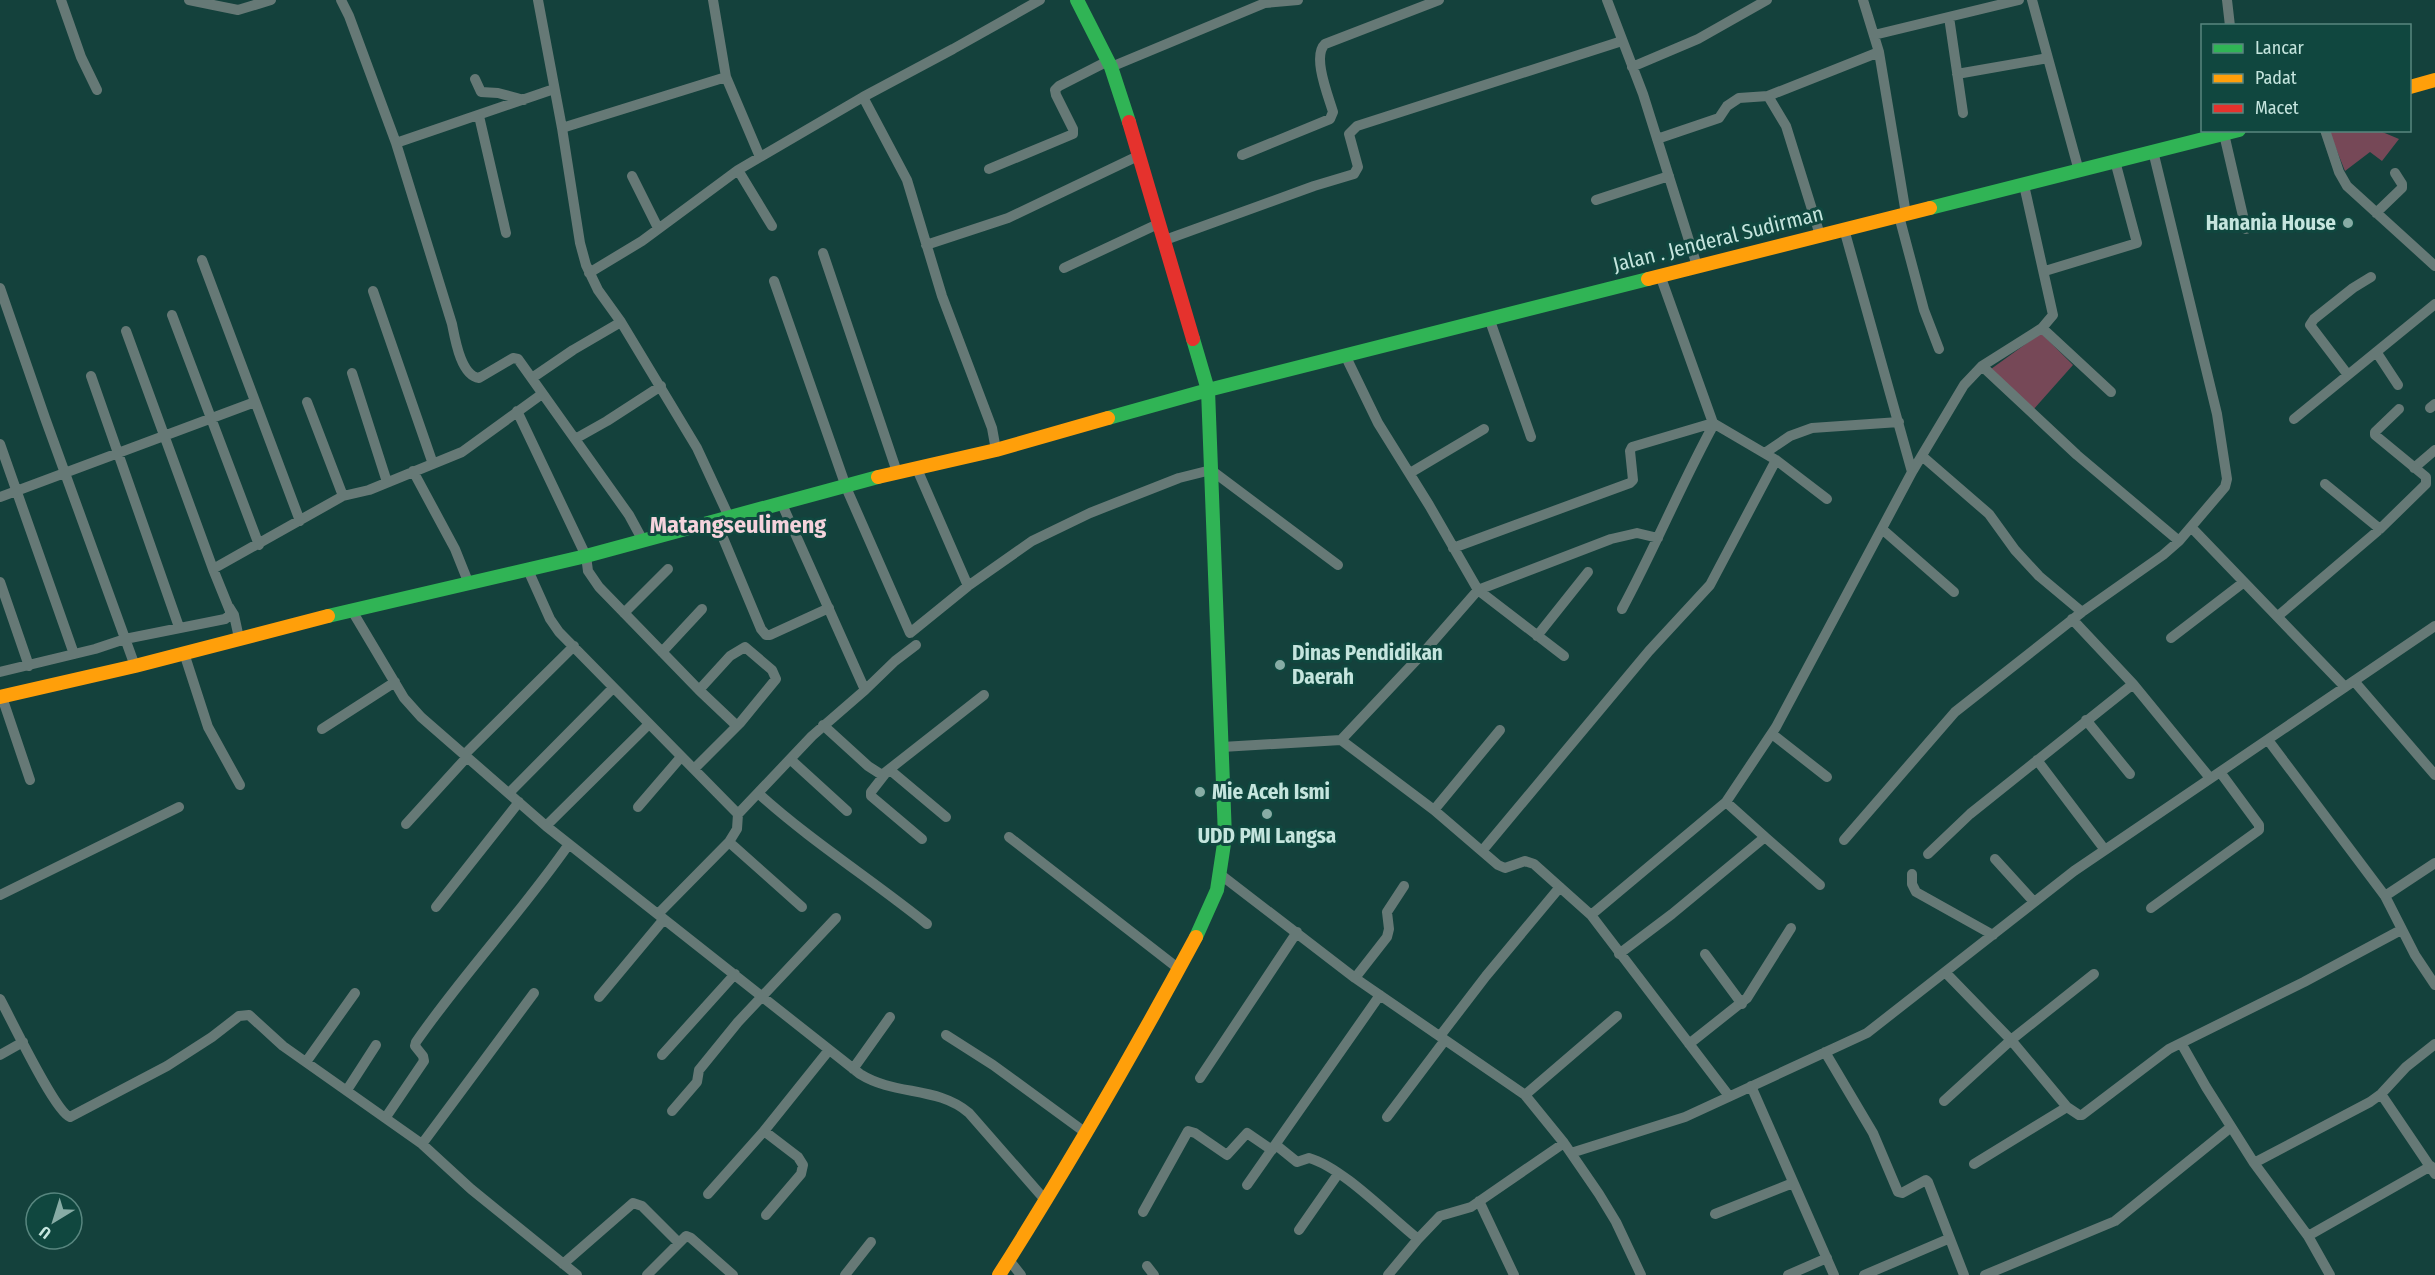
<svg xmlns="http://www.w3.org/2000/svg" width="2435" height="1275" viewBox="0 0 2435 1275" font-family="'Fira Sans Condensed',sans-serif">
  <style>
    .green { fill: #764857 }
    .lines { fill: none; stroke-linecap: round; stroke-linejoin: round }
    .street { stroke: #667976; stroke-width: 10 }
    .fast { stroke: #30b455; stroke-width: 14 }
    .slow { stroke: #ff9f0a; stroke-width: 14 }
    .jam { stroke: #e5322d; stroke-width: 14 }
    .poi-dot { fill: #87aca5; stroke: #10473f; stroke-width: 2 }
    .labels { text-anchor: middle; stroke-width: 6; stroke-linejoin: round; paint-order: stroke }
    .poi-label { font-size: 21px; font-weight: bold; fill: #c5e5de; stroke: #10473f; text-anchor: start }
    .street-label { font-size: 21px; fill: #c5e5de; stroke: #10473f }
    .quarter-label { font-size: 24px; font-weight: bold; fill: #f5d3dc; stroke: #10473f }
  </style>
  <rect width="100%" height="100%" fill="#14413c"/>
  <path class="green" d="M2329 131H2380L2399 139 2382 161 2370 152 2345 171Z
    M2041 333 2073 365 2033 410 1991 369Z"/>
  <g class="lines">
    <path class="street" d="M61 0 81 57 97 90
      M189 0 238 10 271 0
      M341 0 349 16 396 143 452 324C455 339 461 376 479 378L513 358 518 359 629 515 642 539
      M538 0 562 128 580 243 586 265 598 290 621 322 697 448 729 517
      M713 0 726 77 760 157
      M1607 0 1643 94 1697 266
      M1863 0 1879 52 1906 214
      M2032 0 2079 171
      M2227 0 2230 26
      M1949 17 1963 113
      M1874 35 2019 0
      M1111 67 1265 3 1298 0
      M1632 67 1698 39 1767 0
      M1957 74 2048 58
      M475 79 481 92 498 93 524 100
      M1768 96 1786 126 1820 235
      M863 97 907 180 942 296 992 428 996 450
      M479 116 506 233
      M562 128 726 77
      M2325 130 2339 172 2347 186 2435 266
      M2224 134 2246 229
      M1657 139 1719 118 1727 106 1739 98 1768 96 1879 52
      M396 143 554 89
      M1242 155 1330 119 1333 112C1328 95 1312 56 1325 44L1439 0
      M989 169 1073 134V129L1056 95 1055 90 1059 86 1108 61
      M738 170 772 226
      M632 176 658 228
      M1596 200 1669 176
      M2376 213 2402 188V184L2395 173
      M1899 216 1924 310 1939 349
      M1844 229 1912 472
      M1165 240 1314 186 1354 174 1358 167 1349 134 1357 126 1622 41
      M926 245 1008 218 1140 155
      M823 253 896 469
      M202 260 300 521
      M1064 268 1160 223
      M2045 271 2137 243 2115 161
      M589 273 642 241 738 170 863 97 953 49 1040 0
      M1660 275 1713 423 1776 460 1827 499
      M774 281 844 481
      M0 288 45 418 135 666
      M373 291 433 464
      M172 315 259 545
      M1489 318 1531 437
      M2042 328 2111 392
      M126 331 213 569
      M2377 353 2398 385
      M1345 355 1378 423 1429 505 1478 590 1564 656
      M1982 366 2077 455 2179 541
      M352 373 387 482
      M2348 375 2310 325 2314 319 2353 288 2371 277
      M91 376 179 627
      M532 378 573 350 621 322
      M307 402 343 496
      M2430 408 2435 404
      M517 411 586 556 588 571 599 587 699 690
      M2294 419 2435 304
      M575 439 607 421 661 386
      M0 444 74 654
      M1765 453 1790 436 1812 428 1899 422
      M1922 456 1989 514 2015 550 2039 576 2082 612
      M2414 468 2435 450
      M917 469 968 586
      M413 471 455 549 469 584
      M1410 473 1484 429
      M2325 484 2380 529
      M845 485 910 633 968 586 1032 541 1090 513 1179 478 1211 470 1338 565
      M0 497 255 402
      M781 502 865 690
      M716 521 761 629 766 635H770L829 608
      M2191 527 2345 687
      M1882 529 1954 592
      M1453 548 1630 483 1633 480 1630 451 1632 447 1713 423
      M528 570 550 619 559 632 738 814
      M0 582 29 666
      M229 607 234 615 239 638
      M351 609 404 698 421 717 546 826 860 1074C895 1096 938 1086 969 1113L1046 1201
      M1622 609C1655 548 1681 484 1714 424
      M624 613 668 569
      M2278 616 2380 529 2426 484V477L2375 435V432L2399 409
      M2072 619 2133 684 2210 778
      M1537 636 1588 572
      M2171 638 2244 582
      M662 652 702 609
      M184 653 208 727 240 785
      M0 672 95 649 125 639 225 619 230 615V611L213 569 343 496 369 490 462 452 542 394
      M2354 681 2435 775
      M2 697 30 780
      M2086 720 2130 774
      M823 725 868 766 882 775 984 695
      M322 729 395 682
      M1772 734 1827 777
      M1341 740 1423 653 1478 590 1611 539 1637 533 1658 538
      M2268 740 2385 896 2415 955 2435 985
      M1222 747 1341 740 1434 810 1498 865 1505 868 1525 861 1534 864 1591 915 1729 1096
      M464 755 574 646
      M790 759 847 811
      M2037 760 2105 850
      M694 769 740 723 776 679 772 670 745 647 730 656 699 690 737 726
      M890 770 946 817
      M885 774 871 792V796L922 839
      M509 793 613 688
      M758 793C811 841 871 879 927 924
      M1726 802 1765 837
      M638 807 681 757
      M1434 810 1500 730
      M406 824 467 757
      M546 826 649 724
      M1009 837 1179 969
      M1844 840 1955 712 2082 612 2163 555 2179 541 2225 487 2227 479 2217 414 2153 151
      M729 842 802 907
      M1482 851 1649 651 1710 585 1776 460
      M1928 854 1970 814 2133 684
      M1995 859 2034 902
      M1912 874V884L1916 892 1993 935
      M1221 875 1355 978 1525 1095 1564 1143 1599 1194 1616 1222 1641 1275
      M0 895 179 807
      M2385 896 2435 863
      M436 907 519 802
      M2151 908 2259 830V825L2220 772
      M658 914 729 842 737 829 738 814 812 736 865 690 895 661 916 645
      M1591 915 1726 802 1776 727 1912 472 1964 385 1982 366 2042 328 2053 315 2024 185
      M1619 954 1672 914 1765 837 1820 885
      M1705 954 1742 1004
      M1946 973 2011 1040 2067 1107 2079 1115H2082L2169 1049 2304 982 2401 930
      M1355 978 1387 937 1389 929 1387 912 1404 886
      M599 997 664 919
      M0 999C11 1019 55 1112 70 1117L167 1066 212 1037 239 1016 249 1015 283 1046 422 1144 471 1189 577 1275
      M946 1035 993 1065 1086 1133
      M1440 1036 1486 976 1560 887
      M2181 1043 2206 1087 2254 1163 2308 1236 2330 1275
      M1689 1044 1747 998 1791 928
      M1825 1052 1873 1133 1898 1192 1902 1193 1926 1180 1928 1182 1964 1275
      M0 1055 23 1042
      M662 1055 735 974
      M306 1062 355 993
      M853 1069 890 1017
      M1200 1078 1297 932
      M1751 1086 1834 1275
      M347 1090 376 1045
      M2381 1094 2435 1174
      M1525 1095 1617 1016
      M1944 1101 2011 1040 2094 974
      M672 1111 697 1082 699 1070 738 1022 836 918
      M386 1117 424 1061 423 1056 415 1046 416 1042C464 973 521 913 569 844
      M1387 1117 1445 1040
      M764 1131 798 1157 803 1165 801 1174 766 1215
      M422 1144 534 993
      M1276 1145 1297 1162 1309 1158C1342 1167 1390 1217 1418 1239
      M1571 1153 1685 1117 1867 1033 2074 871 2435 626
      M2254 1163 2370 1102 2381 1094 2406 1067 2435 1044
      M1974 1164 2067 1107
      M1247 1185 1380 995
      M708 1194 764 1131 829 1050
      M1479 1201 1514 1275
      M1143 1212 1188 1131 1195 1133 1227 1155 1247 1133 1272 1150
      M1715 1214 1793 1183
      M1299 1230 1338 1174
      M2308 1236 2431 1166
      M1009 1260 1021 1275
      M563 1264 633 1203 642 1206 679 1243
      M1147 1266 1154 1275
      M647 1275 686 1236 691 1238 733 1275
      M845 1275 871 1242
      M1388 1275 1418 1239 1440 1216 1471 1207 1564 1143
      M1788 1275 1827 1258
      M1864 1275 1948 1239
      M1985 1275 2115 1221 2231 1127"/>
    <path class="fast" d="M1077 0 1111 67 1129 122
      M1930 208 2239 130
      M1193 339 1208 390 1225 837 1217 890 1196 937
      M1108 418 1208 390 1648 279
      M328 616 586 556 878 477"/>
    <path class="slow" d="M2410 87 2435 80
      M1648 279 1930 208
      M878 477 996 450 1108 418
      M0 697 135 666 328 616
      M999 1275C1069 1165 1134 1052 1196 937"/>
    <path class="jam" d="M1129 122 1193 339"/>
  </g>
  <g class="poi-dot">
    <circle cx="2348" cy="223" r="6"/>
    <circle cx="1280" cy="665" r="6"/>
    <circle cx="1200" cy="792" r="6"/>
    <circle cx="1267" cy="814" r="6"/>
  </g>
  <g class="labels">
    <g class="poi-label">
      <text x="2336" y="230" text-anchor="end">Hanania House</text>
      <text x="1292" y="660">Dinas Pendidikan<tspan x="1292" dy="24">Daerah</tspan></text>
      <text x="1212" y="799">Mie Aceh Ismi</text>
      <text x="1267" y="843" text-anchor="middle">UDD PMI Langsa</text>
    </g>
    <g class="street-label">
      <text transform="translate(1718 239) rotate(-14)" y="7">Jalan . Jenderal Sudirman</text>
    </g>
    <g class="quarter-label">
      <text x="738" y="533">Matangseulimeng</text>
    </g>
  </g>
  <rect x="2201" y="24" width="210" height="108" fill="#10473f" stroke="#58867f" stroke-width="1.5"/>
  <rect x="2213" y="44" width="30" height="9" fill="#30b455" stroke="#58867f" stroke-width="1.5"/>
  <text x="2255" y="54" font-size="18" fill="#c5e5de">Lancar</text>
  <rect x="2213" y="74" width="30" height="9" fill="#ff9f0a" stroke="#58867f" stroke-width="1.5"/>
  <text x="2255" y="84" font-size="18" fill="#c5e5de">Padat</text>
  <rect x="2213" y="104" width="30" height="9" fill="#e5322d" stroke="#58867f" stroke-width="1.5"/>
  <text x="2255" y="114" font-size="18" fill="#c5e5de">Macet</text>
  <g transform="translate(54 1221) rotate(218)"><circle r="28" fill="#10473f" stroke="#58867f" stroke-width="1.5"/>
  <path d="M0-4.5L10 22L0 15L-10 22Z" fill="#87aca5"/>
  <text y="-9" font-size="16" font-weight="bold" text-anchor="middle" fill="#c5e5de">U</text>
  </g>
</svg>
